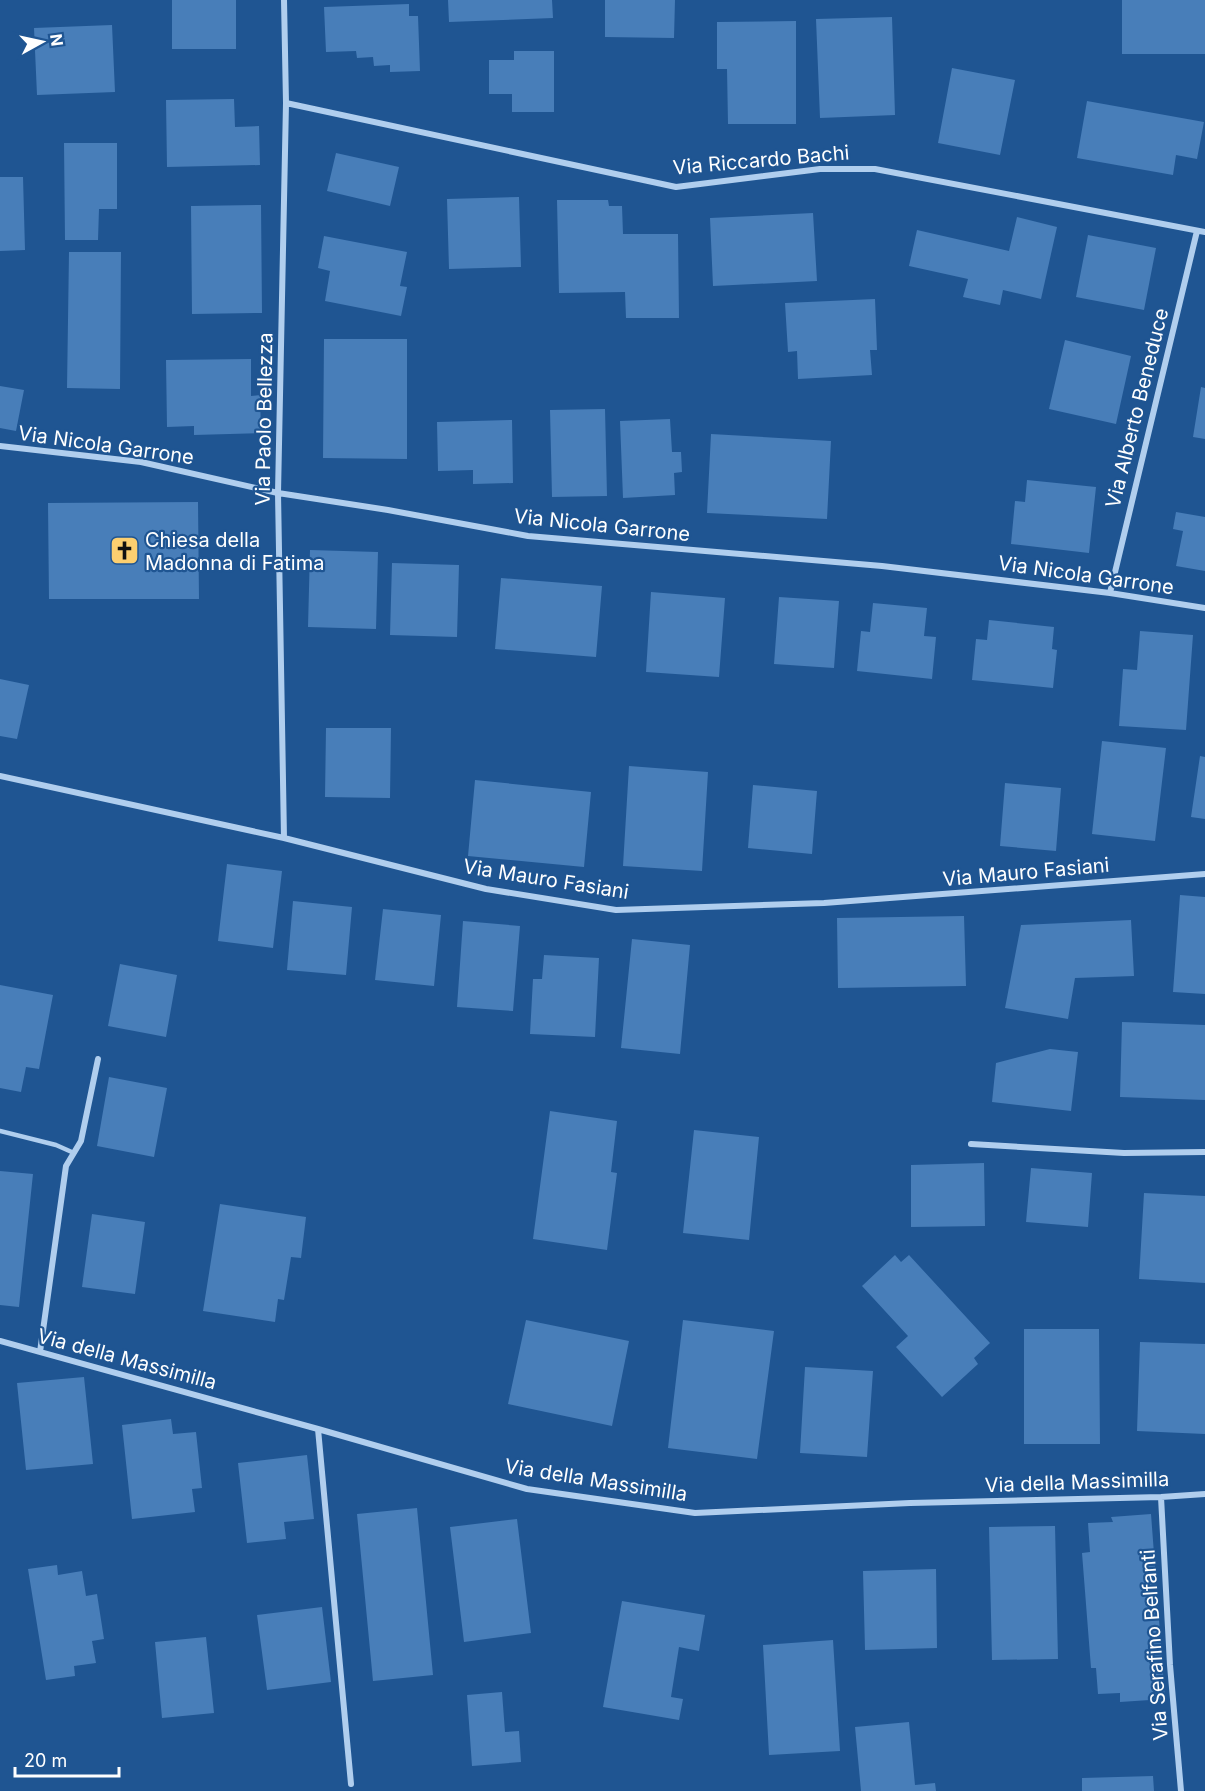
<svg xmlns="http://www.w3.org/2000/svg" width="1205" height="1791" viewBox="0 0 1205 1791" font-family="Inter,sans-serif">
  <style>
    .building { fill: #487eb9 }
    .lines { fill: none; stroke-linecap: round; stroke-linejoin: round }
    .lane { stroke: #b0ceee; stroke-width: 4.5 }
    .street { stroke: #b0ceee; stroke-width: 6 }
    .labels { text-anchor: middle; stroke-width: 4.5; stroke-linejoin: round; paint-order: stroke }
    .street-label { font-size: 20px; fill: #fff; stroke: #1f5592 }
    .poi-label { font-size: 20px; fill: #fff; stroke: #1f5592; text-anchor: start }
  </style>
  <rect width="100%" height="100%" fill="#1f5592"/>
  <path class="building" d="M172 0H236V49H172Z
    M448 0H552L553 18 449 22Z
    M605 0H675L674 38 605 37Z
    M1122 0H1205V54H1122Z
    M409 4V16H418L420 71 390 72V65L374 66 373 57 357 58 356 51 326 52 324 7Z
    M892 17 895 115 820 118 816 19Z
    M796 21V124H728L727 69H717V22Z
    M112 25 115 92 37 95 34 28Z
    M514 51H554V112H512V94H489V60H514Z
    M952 68 1015 80 1000 155 938 143Z
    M234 99 235 127 259 126 260 165 167 167 166 100Z
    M1087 101 1204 122 1197 159 1176 155 1173 175 1077 158Z
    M64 143H117V209H99L98 240H65Z
    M336 153 399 167 390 206 327 191Z
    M0 177H23L25 250 0 251Z
    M519 197 521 267 449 269 447 199Z
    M557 200H608L609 206H622L623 234H678L679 318H626L625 292 559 293Z
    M261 205 262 313 192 314 191 206Z
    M813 213 817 281 713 286 710 218Z
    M1017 217 1057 227 1041 299 1003 290 1000 305 963 297 968 279 909 266 917 230 1009 251Z
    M1088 235 1156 248 1144 310 1076 297Z
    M324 236 407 252 400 286 407 287 401 316 325 301 330 271 318 268Z
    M69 252H121L120 389 67 388Z
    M875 299 877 350H870L872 375 798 379 797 351 788 352 785 303Z
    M324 339H407V459L323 458Z
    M1065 340 1131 356 1116 424 1049 409Z
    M251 359V396L260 395 261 433 194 435V426L167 427 166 360Z
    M0 386 24 390 16 431 0 428Z
    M1201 387 1205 388V439L1193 437Z
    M605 409 607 496 552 497 550 410Z
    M670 419 672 452H681L682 472 674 473 675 495 623 498 620 421Z
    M512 420 513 483 473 484V470L438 471 437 422Z
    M711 434 831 441 827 519 707 513Z
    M1027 480 1096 487 1089 553 1011 544 1015 501 1025 502Z
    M198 502 199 599H49L48 503Z
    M1176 512 1205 517V571L1176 566 1183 531 1173 529Z
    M310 550 378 552 376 629 308 627Z
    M392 563 459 565 457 637 390 635Z
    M501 578 602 586 596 657 495 649Z
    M651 592 725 598 719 677 646 672Z
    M779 597 839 601 834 668 774 664Z
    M873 603 927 608 924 636 936 637 932 679 857 671 861 631 870 632Z
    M989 620 1054 627 1052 649 1057 650 1053 688 972 680 976 639 987 640Z
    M1140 631 1193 635 1186 730 1119 726 1123 669 1137 670Z
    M0 679 29 685 17 739 0 736Z
    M326 728H391L390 798 325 797Z
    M1102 741 1166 748 1155 841 1092 834Z
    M1200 756 1205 757V819L1191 817Z
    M629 766 708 772 702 871 623 866Z
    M475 780 591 792 584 867 468 856Z
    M1005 783 1061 788 1056 851 1000 846Z
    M753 785 817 791 812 854 748 848Z
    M227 864 282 871 273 948 218 941Z
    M1180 895 1205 897V994L1173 992Z
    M293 901 352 907 346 975 287 970Z
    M383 909 441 915 434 986 375 980Z
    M964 916 966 986 838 988 837 918Z
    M1131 920 1134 976 1075 978 1068 1019 1005 1008 1021 925Z
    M463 921 520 926 513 1011 457 1007Z
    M632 939 690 945 680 1054 621 1048Z
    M544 955 599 958 595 1037 530 1034 533 979H542Z
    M120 964 177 975 166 1037 108 1026Z
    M0 985 53 995 39 1069 26 1067 21 1092 0 1088Z
    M1122 1022 1205 1025V1100L1120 1097Z
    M1050 1049 1078 1052 1071 1111 992 1102 996 1063Z
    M109 1077 167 1088 154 1157 97 1146Z
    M550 1111 617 1121 611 1172 617 1173 607 1250 533 1239Z
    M694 1130 759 1137 749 1240 683 1233Z
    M984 1163 985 1226 911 1227V1165Z
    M1031 1168 1092 1173 1088 1227 1026 1222Z
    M0 1171 33 1174 19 1307 0 1305Z
    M1144 1193 1205 1196V1283L1139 1279Z
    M220 1204 306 1217 301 1258 291 1257 284 1300 278 1299 275 1322 203 1311Z
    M92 1214 145 1222 135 1294 82 1287Z
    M895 1255 901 1262 909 1255 990 1343 974 1358 978 1364 942 1397 896 1347 908 1336 862 1286Z
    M526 1320 629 1341 612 1426 508 1404Z
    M683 1320 774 1331 757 1459 668 1448Z
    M1024 1329H1099L1100 1444H1024Z
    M1140 1342 1205 1344V1434L1137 1431Z
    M805 1367 873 1371 867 1457 800 1453Z
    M84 1377 93 1464 26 1470 17 1383Z
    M171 1419 173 1434 196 1432 202 1488 192 1489 195 1512 132 1519 122 1425Z
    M307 1455 314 1519 284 1522 286 1539 247 1543 238 1463Z
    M417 1508 433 1675 373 1681 357 1514Z
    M1151 1514 1165 1699 1120 1702V1693L1098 1694 1096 1668H1091L1082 1553 1090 1552 1088 1523 1113 1522 1111 1517Z
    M517 1519 531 1633 464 1642 450 1527Z
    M1055 1526 1058 1659 992 1660 989 1527Z
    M57 1565 58 1575 82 1571 86 1596 97 1594 104 1639 92 1641 96 1663 74 1666 75 1676 46 1680 28 1569Z
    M936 1569 937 1648 865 1650 863 1571Z
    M622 1601 705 1615 699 1651 679 1647 671 1697 683 1699 679 1720 603 1707Z
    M322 1607 331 1682 267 1690 257 1615Z
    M206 1637 214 1713 162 1718 155 1642Z
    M833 1640 840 1751 769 1755 763 1645Z
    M502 1692 505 1732 519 1731 521 1762 472 1766 467 1695Z
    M909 1722 915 1785 935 1783 936 1791H861L855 1727Z
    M1153 1776 1154 1791H1082V1778Z"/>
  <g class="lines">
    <path class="lane" d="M0 1131 56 1145 74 1153"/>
    <path class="street" d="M284 0 286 103 278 493 284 838
      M286 103 676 187 820 169H875L1205 232
      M0 446 141 462 278 493 388 510 528 536 882 566 1110 593 1205 608
      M1110 593 1197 231
      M0 776 284 838 486 889 616 910 824 903 1205 874
      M971 1144 1124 1153 1205 1152
      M0 1341 318 1429 527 1489 695 1513 910 1503 1161 1497 1205 1494
      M40 1352 66 1166 81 1141 98 1059
      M318 1429 351 1784
      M1161 1497 1170 1665 1181 1791"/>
  </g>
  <defs>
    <symbol id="church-square" viewBox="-11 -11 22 22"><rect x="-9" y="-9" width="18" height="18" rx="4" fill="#fccf70" stroke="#1f5592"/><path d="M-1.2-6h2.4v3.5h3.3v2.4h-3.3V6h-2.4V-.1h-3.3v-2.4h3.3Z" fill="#111"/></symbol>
  </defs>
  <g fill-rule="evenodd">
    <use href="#church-square" x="108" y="534" width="33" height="33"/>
  </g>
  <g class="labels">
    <g class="street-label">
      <text transform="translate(761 160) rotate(-5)" y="7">Via Riccardo Bachi</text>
      <text transform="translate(1137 408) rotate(-76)" y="7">Via Alberto Beneduce</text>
      <text transform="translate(264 419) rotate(-89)" y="7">Via Paolo Bellezza</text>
      <text transform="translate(106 445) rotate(8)" y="7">Via Nicola Garrone</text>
      <text transform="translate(602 525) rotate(6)" y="7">Via Nicola Garrone</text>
      <text transform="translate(1086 575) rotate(8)" y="7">Via Nicola Garrone</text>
      <text transform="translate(1026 872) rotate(-5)" y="7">Via Mauro Fasiani</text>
      <text transform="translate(546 879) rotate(9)" y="7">Via Mauro Fasiani</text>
      <text transform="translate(127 1359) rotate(15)" y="7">Via della Massimilla</text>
      <text transform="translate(596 1480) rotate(9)" y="7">Via della Massimilla</text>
      <text transform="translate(1077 1482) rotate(-2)" y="7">Via della Massimilla</text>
      <text transform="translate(1154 1645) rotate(-94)" y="7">Via Serafino Belfanti</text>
    </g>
    <g class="poi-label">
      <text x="145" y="547">Chiesa della<tspan x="145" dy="23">Madonna di Fatima</tspan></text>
    </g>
  </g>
  <g transform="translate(42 42) rotate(82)" stroke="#1f5592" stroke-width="4.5" paint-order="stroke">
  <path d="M0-4.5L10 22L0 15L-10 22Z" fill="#ffffff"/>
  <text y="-9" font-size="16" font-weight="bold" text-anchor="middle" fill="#ffffff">N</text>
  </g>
  <path d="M15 1767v9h104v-9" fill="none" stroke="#ffffff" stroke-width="3"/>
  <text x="24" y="1767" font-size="18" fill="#ffffff" stroke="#1f5592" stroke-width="4.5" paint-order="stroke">20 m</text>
</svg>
